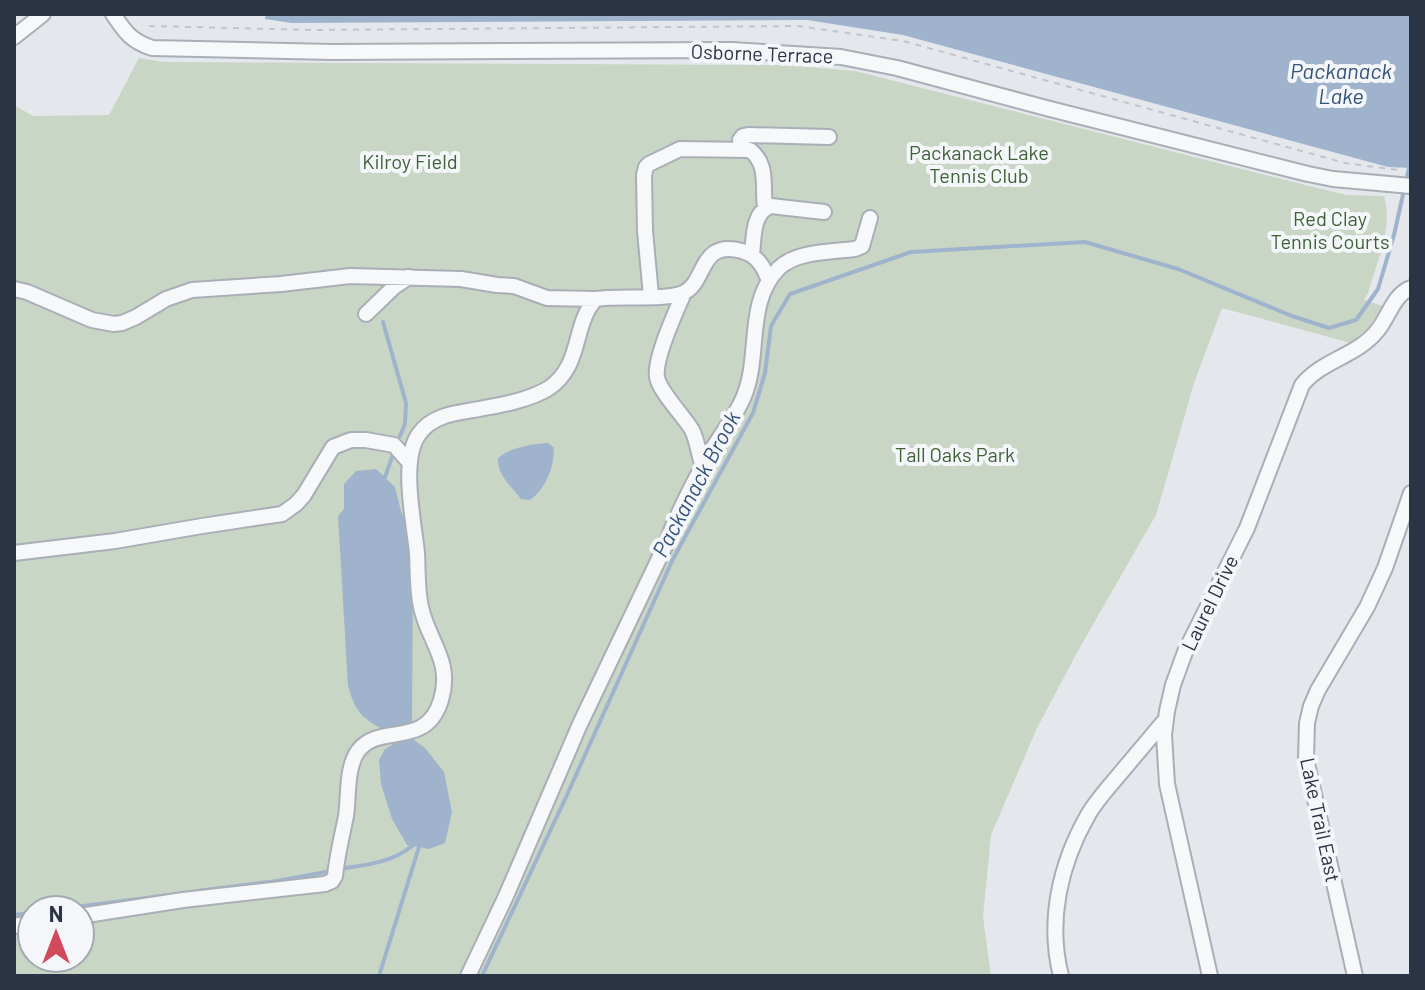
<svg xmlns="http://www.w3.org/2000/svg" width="1425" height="990" viewBox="0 0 1425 990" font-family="Barlow,sans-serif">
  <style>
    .green { fill: #c9d6c5; fill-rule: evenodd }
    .water { fill: #9fb4cc }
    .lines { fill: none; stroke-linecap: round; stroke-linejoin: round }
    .stream { stroke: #9fb4cc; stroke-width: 4 }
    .minor-casing { stroke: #a9aeb7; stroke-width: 18 }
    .path { stroke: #c2c5cb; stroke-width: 2; stroke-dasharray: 6 6; stroke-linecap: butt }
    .minor { stroke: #f7f8fa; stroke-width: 14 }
    .labels { text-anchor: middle; stroke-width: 8; stroke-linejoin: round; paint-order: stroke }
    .street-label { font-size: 20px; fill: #2b3445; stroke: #f4f6f9 }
    .park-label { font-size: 20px; fill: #3f6138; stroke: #f4f6f9 }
    .water-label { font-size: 22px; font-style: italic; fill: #34527a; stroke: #f4f6f9 }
  </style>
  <rect width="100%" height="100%" fill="#e4e7ec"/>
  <path class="green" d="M139 58 163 62 786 65 855 71 1309 186 1347 195 1384 196C1393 229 1377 261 1368 293L1364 300 1383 306 1368 328 1351 343 1222 308 1194 383 1156 515 1080 647 1037 728 991 835 983 917 991 976H14V105L33 116 109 115ZM32 910H80V958H32Z"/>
  <path class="water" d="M266 14H1411V168L1388 167 903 35 807 20 292 23 265 19Z
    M548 443 554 448C554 468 546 488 530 500L521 499C511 486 497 475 498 458 511 447 532 444 548 443Z
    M376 469 395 487 401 511 410 533 413 563 412 723 414 740 425 748 444 772 452 812 445 843 429 849 407 845 392 819 381 784 379 760 385 749 392 745 388 732C363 719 356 714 348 686L338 516 344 509V484L356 471Z"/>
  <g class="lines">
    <path class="stream" d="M1406 181 1409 168
      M383 322 406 403 405 424 400 436
      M385 477 392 457
      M339 869C364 865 392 863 412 846
      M197 891 277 881 331 871
      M52 910 177 894
      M14 915 32 913
      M379 976 419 847
      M482 976 567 795 673 559 753 413 765 373 771 326 790 294 911 252 1085 242 1178 269 1292 316 1329 328 1356 320 1378 289 1394 235 1404 190"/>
    <defs>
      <path id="minor" d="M113 14C125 32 131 41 152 48L332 52 732 50 841 57 897 68 1050 109 1308 174 1333 179 1411 186
        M14 37 43 14
        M745 150 740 140 743 136 748 135 829 137
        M752 255C754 238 752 212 771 206L824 212
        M14 289 27 292 92 320 114 324 122 323 136 317 166 299 192 290 281 284 350 276 461 279 497 285 514 286 547 298 596 299
        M684 293C676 311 654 359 657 377 659 391 683 415 692 430 698 442 698 454 703 466
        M651 296 645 231 644 175 646 167 649 164 680 149 750 150C769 165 762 186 765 207
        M366 314 394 287 409 277
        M14 553 115 541 202 526 282 514 296 504 304 495 333 447 351 440H366L394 445 410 463
        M80 916 183 900 325 884 332 881 335 876C337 856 342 836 346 816 349 796 346 768 358 751 379 722 426 750 441 700 453 661 428 641 421 607 417 590 418 571 417 553 414 522 400 460 419 434 433 414 458 413 479 409 501 405 530 400 549 388 583 365 572 324 596 299 619 295 663 301 683 293 707 283 698 239 742 251 757 255 764 267 769 281
        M14 926 32 923
        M468 976 506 896 580 724 665 546C677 514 693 483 710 453 721 434 736 416 744 396 761 355 745 302 779 268 797 251 831 252 855 249L862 246 870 218
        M1061 976C1047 921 1060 864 1088 815 1096 801 1108 788 1118 776 1134 757 1150 738 1166 719
        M1210 976 1167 784 1164 735 1167 711 1173 685 1185 652 1247 528 1302 385C1322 360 1357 356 1377 331 1389 317 1393 295 1411 288
        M1355 976 1306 759 1307 723 1311 706 1318 690 1367 607 1385 568 1411 493"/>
    </defs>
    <use href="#minor" class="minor-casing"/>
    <path class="path" d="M149 26 313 30 798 26 903 41 1345 163 1398 170"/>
    <use href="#minor" class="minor"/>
  </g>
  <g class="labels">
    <g class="street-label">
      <text transform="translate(762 54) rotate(2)" y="7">Osborne Terrace</text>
      <text transform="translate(1210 603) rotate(-64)" y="7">Laurel Drive</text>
      <text transform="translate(1320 820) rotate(78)" y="7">Lake Trail East</text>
    </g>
    <g class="park-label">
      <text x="979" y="160">Packanack Lake<tspan x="979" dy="23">Tennis Club</tspan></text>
      <text x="410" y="169">Kilroy Field</text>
      <text x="1330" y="226">Red Clay<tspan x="1330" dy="23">Tennis Courts</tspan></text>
      <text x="955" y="462">Tall Oaks Park</text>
    </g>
    <g class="water-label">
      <text x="1341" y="79">Packanack<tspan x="1341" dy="25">Lake</tspan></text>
      <text transform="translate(696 484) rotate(-62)" y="8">Packanack Brook</text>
    </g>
  </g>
  <rect width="1425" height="990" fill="none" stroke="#2b3445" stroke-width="32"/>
  <g transform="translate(56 934)"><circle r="38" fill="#f4f6f9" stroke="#a4a8b1" stroke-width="2"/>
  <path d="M0-6L14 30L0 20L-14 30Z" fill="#d1495b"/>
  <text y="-12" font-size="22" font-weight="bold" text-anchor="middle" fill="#2b3445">N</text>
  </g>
</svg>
